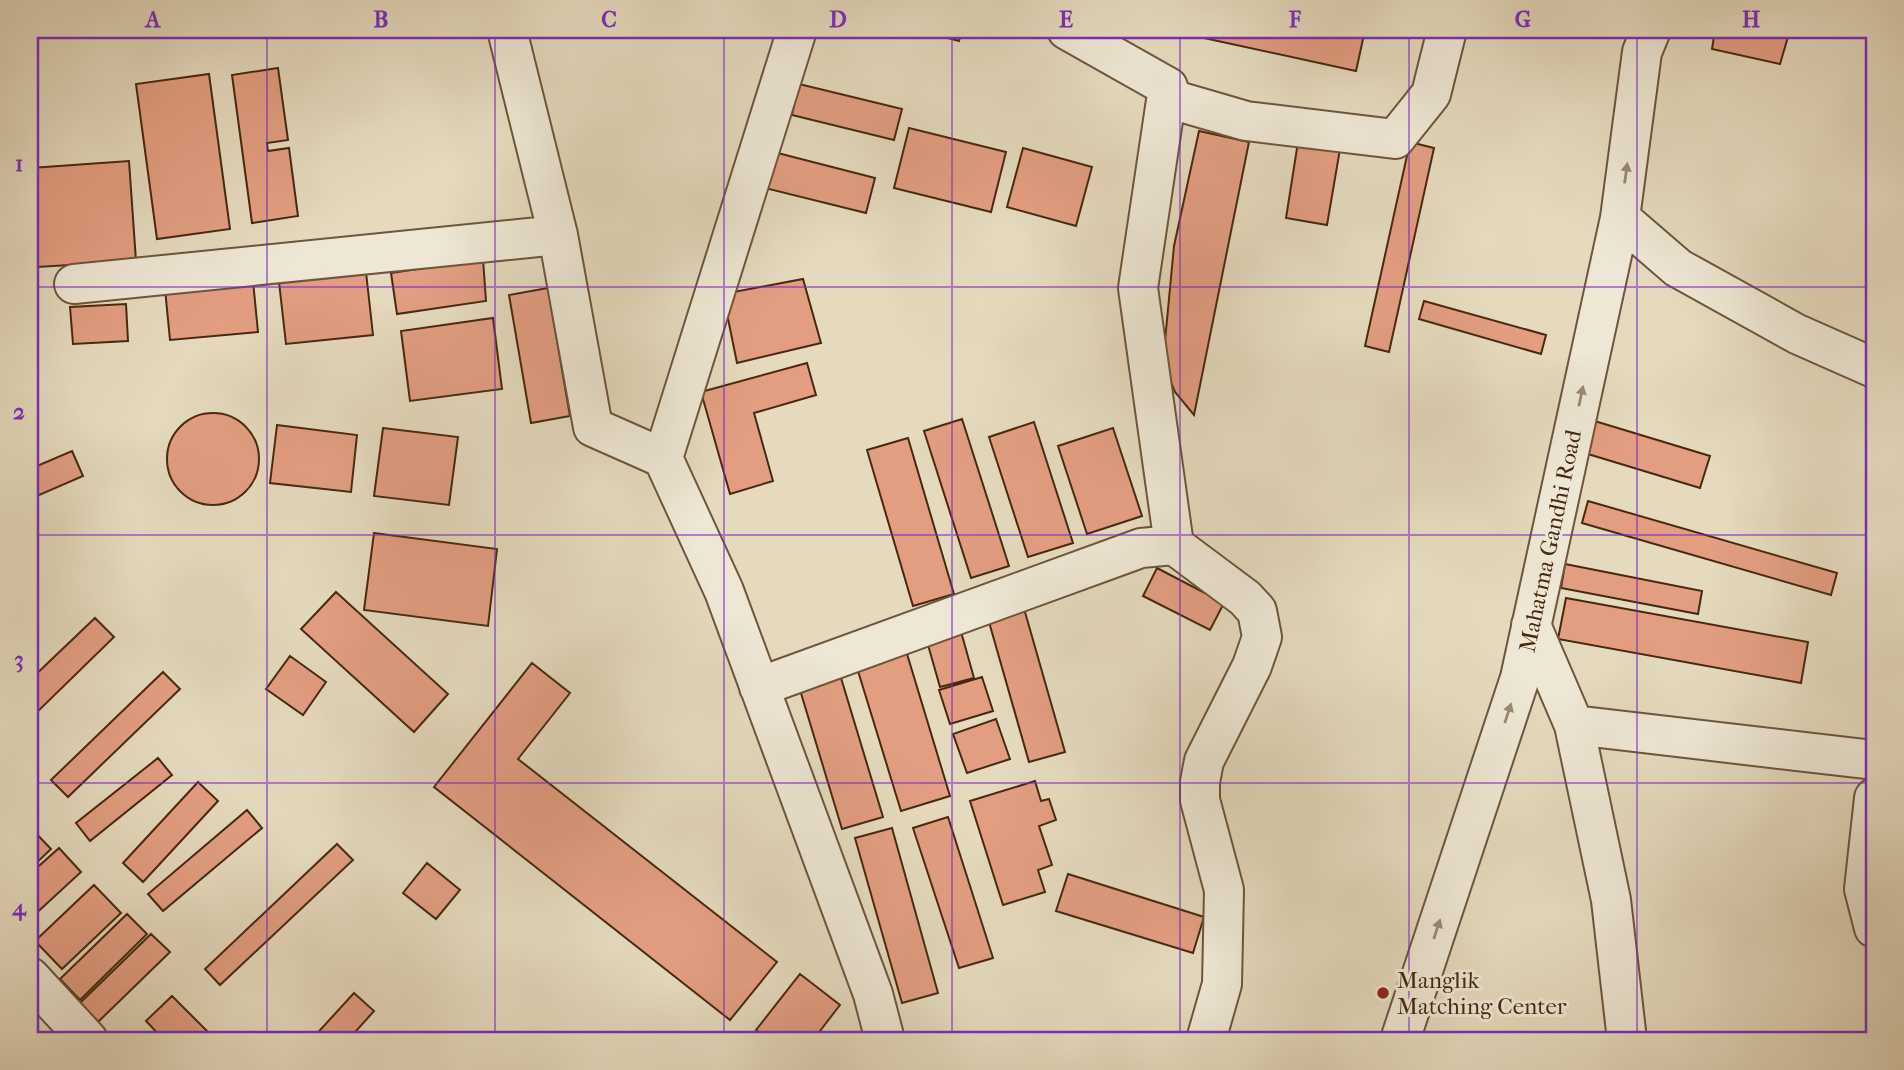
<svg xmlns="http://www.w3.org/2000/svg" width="1904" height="1070" viewBox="0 0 1904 1070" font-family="'IM FELL French Canon',serif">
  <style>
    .building { fill: #e39e82; stroke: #47290f; stroke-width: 2 }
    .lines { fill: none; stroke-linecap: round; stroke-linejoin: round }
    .minor-casing { stroke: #6e553b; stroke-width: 42 }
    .minor { stroke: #eee7d5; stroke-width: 38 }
    .oneway { fill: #9a8872 }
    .grid { fill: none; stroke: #7b2cbf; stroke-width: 2; stroke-opacity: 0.55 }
    .poi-dot { fill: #8f2418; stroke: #eee7d5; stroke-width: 2.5 }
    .labels { text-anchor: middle; stroke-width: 6; stroke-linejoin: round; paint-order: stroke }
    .street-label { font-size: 23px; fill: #47290f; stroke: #eee7d5 }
    .poi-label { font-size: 23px; fill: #47290f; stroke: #eee7d5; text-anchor: start }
    .neatline { fill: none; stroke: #7b2cbf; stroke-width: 2.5 }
    .grid-label { font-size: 23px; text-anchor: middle; font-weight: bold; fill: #7b2cbf }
  </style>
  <rect width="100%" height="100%" fill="#e5dabe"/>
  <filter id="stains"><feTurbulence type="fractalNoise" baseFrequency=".00286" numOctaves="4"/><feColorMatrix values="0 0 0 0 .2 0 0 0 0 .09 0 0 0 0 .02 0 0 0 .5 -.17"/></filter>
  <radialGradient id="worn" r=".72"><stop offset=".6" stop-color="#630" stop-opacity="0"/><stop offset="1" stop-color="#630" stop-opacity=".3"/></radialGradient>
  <path class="building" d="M918 30H962L959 41Z
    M1191 30H1365L1356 71 1190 35Z
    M1715 30H1790L1780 64 1712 49Z
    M278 68 288 140 267 143 268 151 289 148 298 216 252 223 232 75Z
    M209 74 230 229 157 239 136 84Z
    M799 84 902 109 894 140 792 115Z
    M909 128 1006 152 991 212 894 188Z
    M1199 131 1249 142 1194 415 1175 392 1163 362 1174 246Z
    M1298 142 1340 149 1327 225 1286 218Z
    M1410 142 1434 148 1389 352 1365 346Z
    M1023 148 1092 167 1076 226 1007 207Z
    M766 150 875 178 866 213 757 186Z
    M129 161 136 261 37 267 31 168Z
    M483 259 486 301 397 314 391 273Z
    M366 272 373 335 286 344 279 282Z
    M803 279 821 343 737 363 723 294Z
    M253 281 258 332 170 340 165 289Z
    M548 288 570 416 531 423 509 295Z
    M1424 301 1546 335 1541 354 1419 319Z
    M126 304 128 341 73 344 70 307Z
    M493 318 502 389 410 401 401 331Z
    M807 363 816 395 754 413 773 481 730 494 701 392Z
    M167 459a46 46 0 1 1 92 0a46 46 0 1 1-92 0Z
    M962 419 1009 566 971 578 924 431Z
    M1588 419 1710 456 1700 488 1578 451Z
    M1034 422 1073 543 1028 557 989 437Z
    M277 425 357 435 351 492 270 483Z
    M383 428 458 437 449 505 374 496Z
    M1113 428 1142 516 1087 534 1058 446Z
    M908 438 954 594 913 606 867 450Z
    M72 451 83 476 30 499V469Z
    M1588 501 1837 573 1831 595 1582 523Z
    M374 533 497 549 488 626 364 610Z
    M1565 564 1702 591 1698 614 1561 588Z
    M1157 568 1224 603 1210 630 1143 596Z
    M336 592 448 694 414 732 301 629Z
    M1566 598 1808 642 1801 683 1558 639Z
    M1023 605 1065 752 1029 762 987 615Z
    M95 618 114 637 30 719V680Z
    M958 621 974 678 940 687 924 631Z
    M904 644 950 796 901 811 854 658Z
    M290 656 326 682 303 715 266 689Z
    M532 663 570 693 518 759 777 962 730 1020 434 787Z
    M838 668 883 817 842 829 797 680Z
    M163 672 180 689 68 797 51 780Z
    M982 677 993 711 950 724 939 690Z
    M996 719 1010 759 967 773 953 734Z
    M158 758 172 775 90 841 76 823Z
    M1035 781 1041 801 1049 799 1056 820 1039 826 1052 865 1038 870 1045 892 1003 905 970 801Z
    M198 782 218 801 143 882 123 863Z
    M247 810 262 828 163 911 148 894Z
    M948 817 993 958 959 968 913 828Z
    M30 827 51 849 30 869Z
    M892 828 938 993 902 1003 855 838Z
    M337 844 353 860 220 985 205 969Z
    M59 848 81 872 30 919V874Z
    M427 863 460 890 436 919 403 893Z
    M1068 874 1204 917 1193 953 1056 911Z
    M94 885 121 913 62 969 35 941Z
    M127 914 147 934 80 1000 60 979Z
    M151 934 170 952 98 1022 80 1003Z
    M800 974 840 1005 813 1040H770L756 1030Z
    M354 993 374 1011 348 1040H311Z
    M172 996 216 1040H164L146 1021Z
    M1001 1036V1040H941V1038Z"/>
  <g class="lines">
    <defs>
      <path id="minor" d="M507 30 558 235
        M1067 30 1168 87 1138 288 1174 545
        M1167 98 1246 121 1395 139 1431 94 1447 30
        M1620 218 1678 268 1797 334 1874 368
        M74 284 558 235 593 427 663 458 724 591 873 994 885 1040
        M663 458 797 30
        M1531 625 1574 725 1611 900 1627 1040
        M759 687 1141 548 1174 545 1245 598 1257 611 1262 637 1252 666 1204 761 1200 782V800L1224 890 1222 984 1206 1040
        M1574 725 1874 760
        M1874 798 1864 889 1874 928
        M30 977 88 1040
        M1400 1040 1520 678 1620 218 1642 52 1651 30"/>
    </defs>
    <use href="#minor" class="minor-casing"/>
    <use href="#minor" class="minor"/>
  </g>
  <defs><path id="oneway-solid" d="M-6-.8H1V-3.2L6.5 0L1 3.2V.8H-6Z" transform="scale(1.75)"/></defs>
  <g class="oneway">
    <use href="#oneway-solid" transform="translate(1626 173) rotate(-82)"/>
    <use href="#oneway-solid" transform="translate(1581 396) rotate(-78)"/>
    <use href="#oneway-solid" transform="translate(1508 713) rotate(-72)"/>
    <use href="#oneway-solid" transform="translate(1437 929) rotate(-72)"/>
  </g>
  <path class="grid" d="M267 30V1040M495 30V1040M724 30V1040M952 30V1040M1180 30V1040M1409 30V1040M1637 30V1040M30 287H1874M30 535H1874M30 783H1874"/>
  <circle class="poi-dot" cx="1383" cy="993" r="7"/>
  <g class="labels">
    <g class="street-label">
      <text transform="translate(1550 541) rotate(-78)" y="8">Mahatma Gandhi Road</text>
    </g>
    <g class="poi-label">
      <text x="1397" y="988">Manglik<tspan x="1397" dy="26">Matching Center</tspan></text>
    </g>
  </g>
  <rect width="1904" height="1070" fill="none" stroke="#e5dabe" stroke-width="77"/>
  <rect x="38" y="38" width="1828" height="994" class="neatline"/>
  <g class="grid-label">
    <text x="153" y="27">A</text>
    <text x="381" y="27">B</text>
    <text x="609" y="27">C</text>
    <text x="838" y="27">D</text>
    <text x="1066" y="27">E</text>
    <text x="1295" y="27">F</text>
    <text x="1523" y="27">G</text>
    <text x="1751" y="27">H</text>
    <text x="19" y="171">1</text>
    <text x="19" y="419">2</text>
    <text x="19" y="667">3</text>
    <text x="19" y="915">4</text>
  </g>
  <rect width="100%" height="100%" filter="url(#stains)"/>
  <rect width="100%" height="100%" fill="url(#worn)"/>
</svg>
